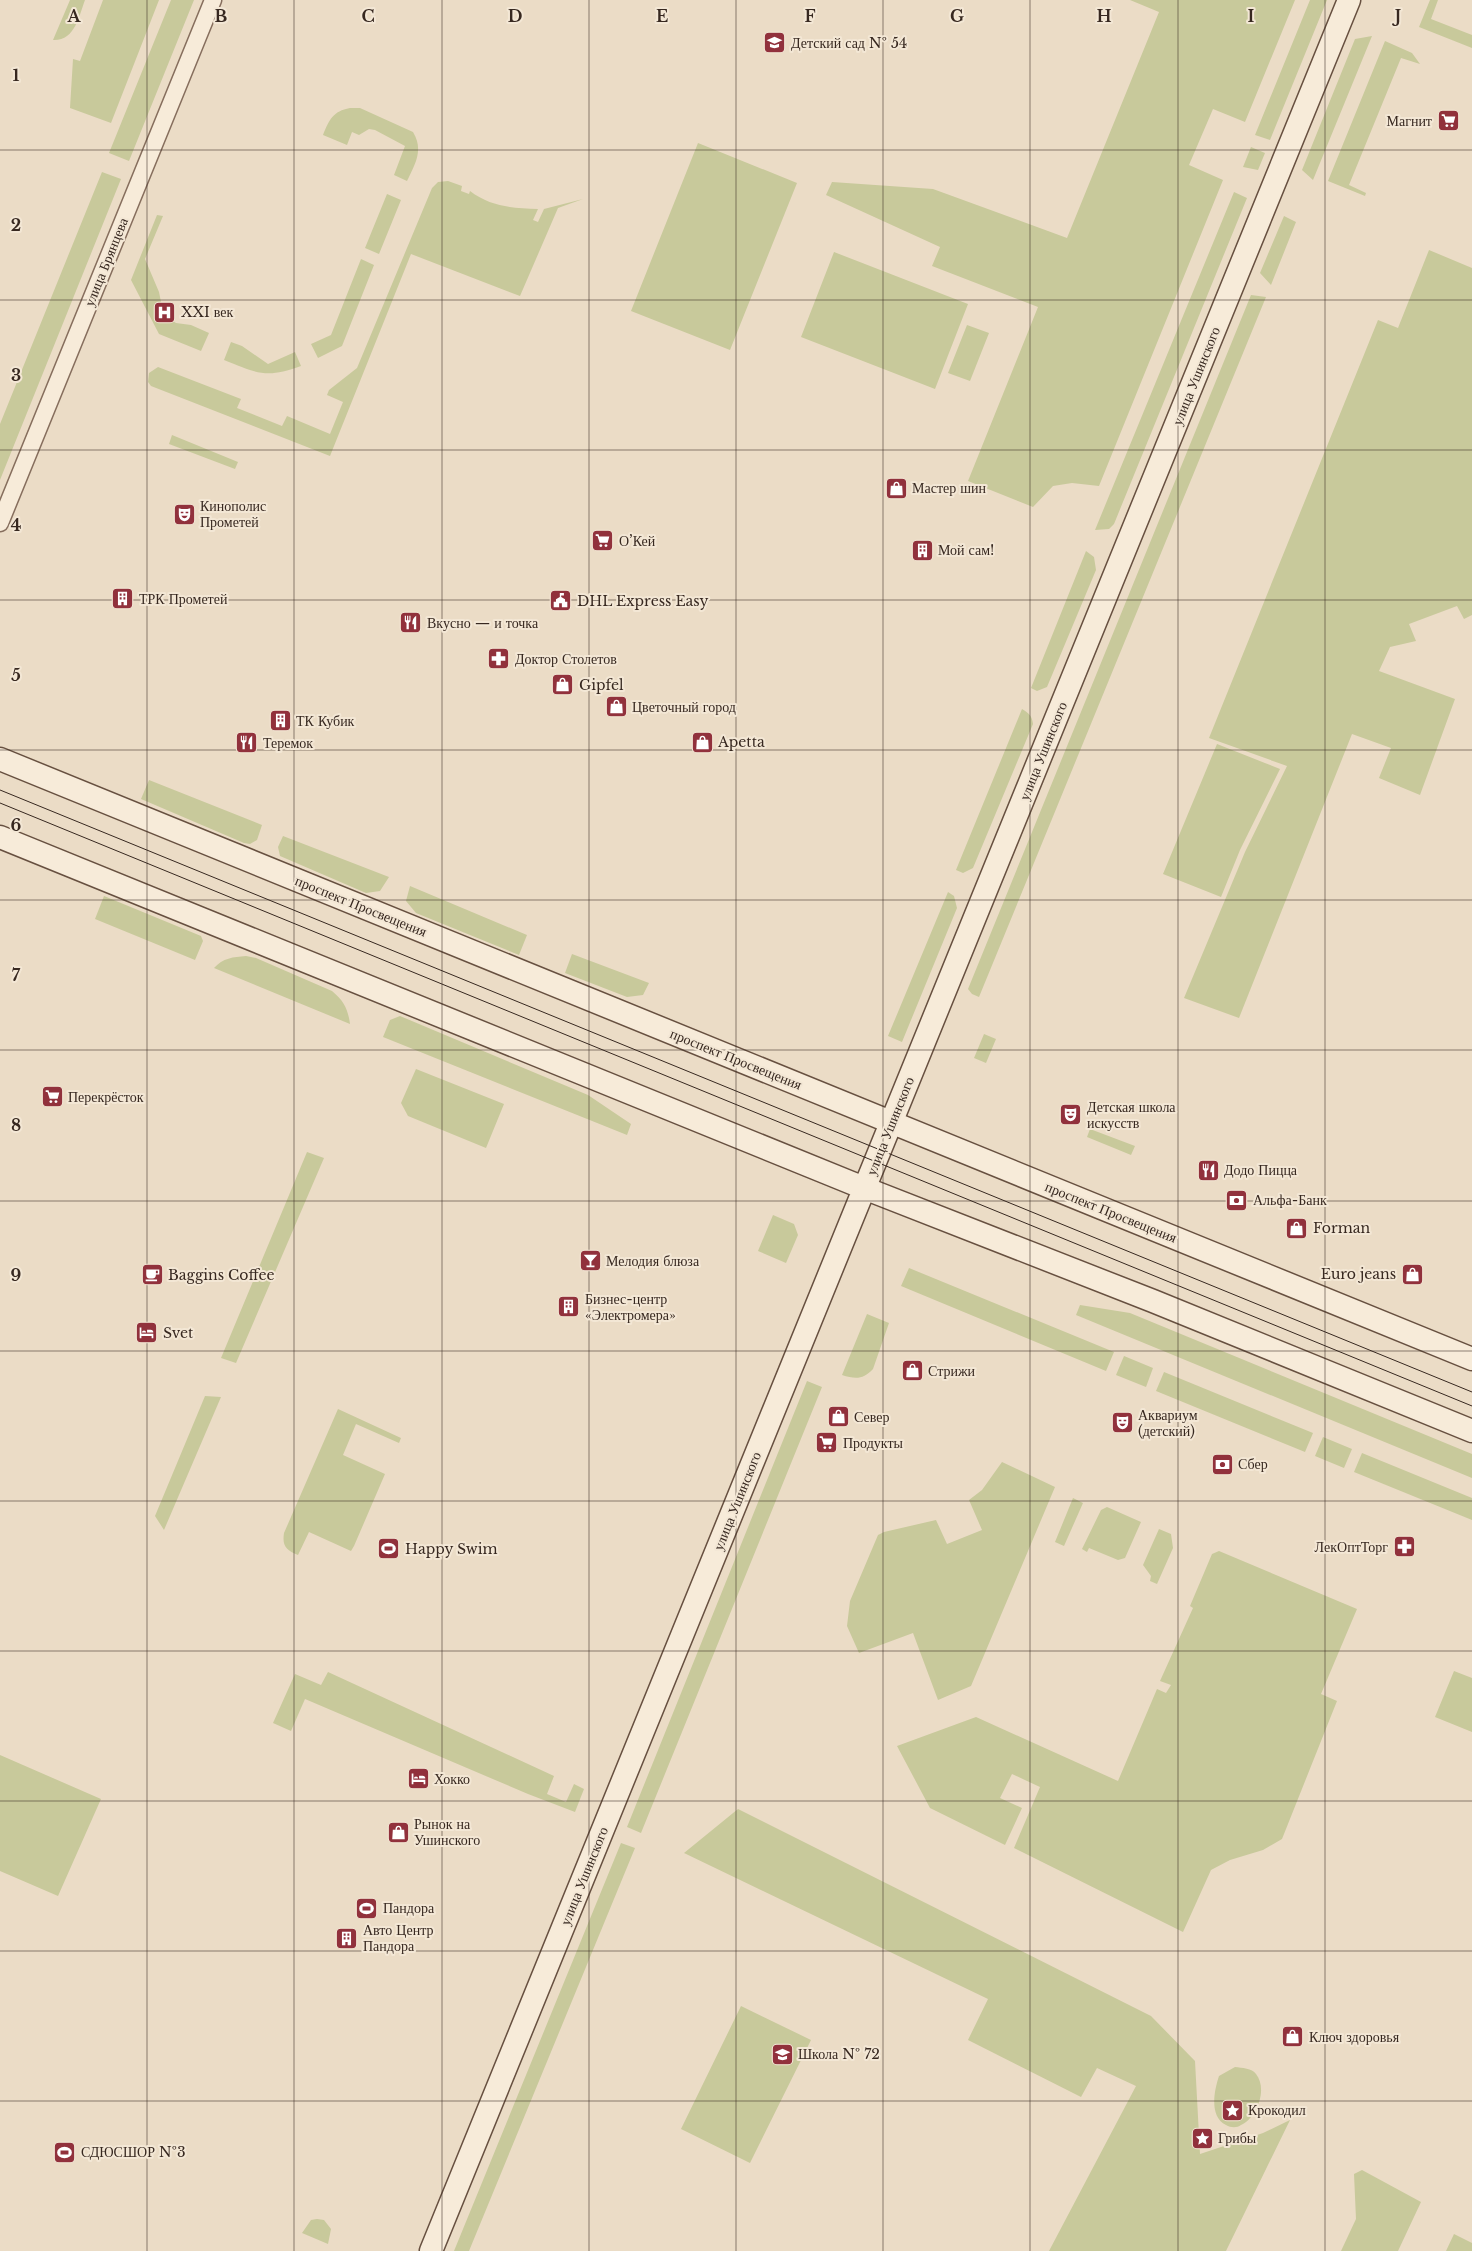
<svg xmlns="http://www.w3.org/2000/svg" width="1472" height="2251" viewBox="0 0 1472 2251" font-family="'Libre Baskerville',serif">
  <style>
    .green { fill: #c8c99b }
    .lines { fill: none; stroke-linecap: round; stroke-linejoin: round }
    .street-casing { stroke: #866e5d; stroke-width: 19 }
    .secondary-casing { stroke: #675040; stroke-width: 25 }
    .street { stroke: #f7ebd9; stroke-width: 16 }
    .secondary { stroke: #f7ebd9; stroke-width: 22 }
    .tram { stroke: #372820; stroke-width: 1 }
    .grid { fill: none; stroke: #372820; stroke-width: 1; stroke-opacity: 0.55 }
    .labels { text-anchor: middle; stroke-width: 4; stroke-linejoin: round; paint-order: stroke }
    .poi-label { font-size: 14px; fill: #372820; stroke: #f3e7d5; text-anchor: start }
    .street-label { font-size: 14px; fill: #372820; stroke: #f3e7d5 }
    .grid-label { font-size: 16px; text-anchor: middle; font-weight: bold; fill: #372820; stroke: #f3e7d5; stroke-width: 4; stroke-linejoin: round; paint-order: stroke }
  </style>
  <rect width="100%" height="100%" fill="#ebdcc6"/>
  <path class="green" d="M70 0H85C79 16 75 41 53 40Z
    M103 0H159L111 123 70 108 73 59 80 61Z
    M171 0H194L129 161 109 153Z
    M1130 0H1295L1245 122 1213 109 1189 165 1223 180 1099 486 1072 483 1053 486 1033 507 968 481 1038 307 932 266 940 247 826 195 832 182 933 189 1067 238 1159 12Z
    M1310 0H1327L1270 140 1255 135Z
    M1430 0H1438L1431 19 1472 35V48L1419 27Z
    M1372 36 1313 180 1302 170 1355 39Z
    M1385 41 1412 53 1420 64 1401 58 1349 185 1366 193 1365 196 1328 181Z
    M350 108H360L413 132C424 150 415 164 407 181L394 175 405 146 375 130 369 129 359 135 352 132 347 145 323 135C329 120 333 111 350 108Z
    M698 143 797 183 730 350 631 311Z
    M1251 147 1265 153 1258 170 1243 167Z
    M102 172 121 179 0 480V424Z
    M448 181 462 186 461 191 469 194 470 191C491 207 513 208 538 209L533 220 538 222 544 209 583 199 558 208 520 296 411 254 330 456 151 386 148 382 149 373 158 367 241 399 237 408 282 426 287 416 330 434 343 402 327 395 329 390 357 368 432 188 438 182Z
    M1234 192 1247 198 1114 524 1109 529 1095 530Z
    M387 194 401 200 379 254 365 248Z
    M157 215 163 216 145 259 159 292 163 312 167 317 176 323 191 325 209 333 201 351 159 334 131 280Z
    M1284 216 1296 222 1271 285 1260 273Z
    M1429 250 1472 268V615L1464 619 1457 606 1409 624 1416 641 1390 647 1379 671 1455 699 1420 795 1379 778 1391 748 1352 734 1239 1018 1184 998 1245 852 1287 766 1209 738 1378 320 1398 328Z
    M834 252 968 304 935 389 801 337Z
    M361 259 374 265 342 346 318 358 311 344 331 335Z
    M1251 295 1266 297 979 997 972 994 968 989Z
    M967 325 989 333 970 381 948 373Z
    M231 342 242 346 268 364 295 352 301 366C266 379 257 373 224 360Z
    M172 435 238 462 235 469 169 444Z
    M1086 551 1094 557 1096 570 1047 687 1037 691 1031 688Z
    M1022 709C1029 713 1032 716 1033 724L973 868 963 873 956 870Z
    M1217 744 1280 769 1240 850 1221 897 1163 874Z
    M149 780 262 825 257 840 250 844 244 843 141 799Z
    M283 836 389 877 380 891 366 893 280 856 278 847Z
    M410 886 527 935 519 955 416 913 406 901Z
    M948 892 954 896 957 908 902 1042 888 1036Z
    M104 896 201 936 203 941 195 960 95 919Z
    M572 954 649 983 643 995 627 997 565 973Z
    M246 956 256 958 332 991C344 1001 348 1009 350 1024L214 968C223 958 233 957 246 956Z
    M400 1016 588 1095 631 1124 627 1135 383 1037 390 1020Z
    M984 1034 996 1039 986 1063 974 1058Z
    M416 1069 504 1104 486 1148 408 1116 401 1103Z
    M1090 1129 1135 1146 1131 1155 1087 1137Z
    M307 1152 324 1158 236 1363 221 1358Z
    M773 1215 794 1224 798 1235 786 1263 758 1251Z
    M909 1268 1114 1352 1106 1371 901 1286Z
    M1080 1305 1130 1313 1472 1454V1478L1076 1315Z
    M867 1314 889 1323 873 1369C863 1380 855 1379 842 1375Z
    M1124 1356 1153 1368 1146 1387 1116 1375Z
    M1164 1372 1313 1433 1305 1452 1156 1391Z
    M807 1381 822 1387 641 1833 627 1827Z
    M205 1396 221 1397 164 1530 155 1516Z
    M338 1409 401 1438 399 1443 356 1424 343 1455 385 1474 354 1546 351 1551 309 1532 298 1555C286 1550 282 1546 284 1533Z
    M1323 1437 1352 1449 1344 1468 1315 1456Z
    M1362 1453 1472 1498V1520L1354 1472Z
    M1002 1462 1055 1487 971 1686 938 1700 913 1633 859 1653 847 1626 850 1601 878 1535 884 1532 936 1520 947 1544 982 1530 969 1500 982 1490Z
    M1073 1498 1083 1503 1064 1546 1055 1542Z
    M1107 1507 1141 1522 1125 1558 1118 1560 1089 1548 1087 1552 1082 1549 1101 1510Z
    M1159 1529 1171 1534 1173 1548 1157 1584 1150 1581 1151 1576 1143 1565Z
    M1219 1551 1357 1609 1321 1694 1337 1701 1282 1839 1263 1850 1230 1860 1211 1870 1183 1932 1014 1848 1040 1787 1012 1774 1000 1798 1022 1808 1005 1845 930 1808 897 1746 976 1717 1118 1781 1157 1689 1166 1693 1171 1685 1160 1681 1193 1608 1190 1606 1212 1554Z
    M1454 1671 1472 1678V1732L1435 1717Z
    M328 1672 554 1776 547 1794 566 1802 574 1784 584 1789 575 1812 528 1794 305 1699 291 1731 273 1723 295 1674 321 1685Z
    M0 1755 101 1799 58 1896 0 1871Z
    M738 1809 1151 2016 1195 2061 1200 2154 1263 2133 1290 2120 1226 2251H1049L1136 2086 1097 2068 1081 2097 968 2040 988 1999 684 1853Z
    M621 1843 635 1848 469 2251H454Z
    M741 2006 811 2040 750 2163 681 2129Z
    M1235 2067C1242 2068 1252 2068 1256 2074 1268 2089 1257 2118 1241 2125 1237 2128 1231 2128 1226 2125 1209 2117 1214 2091 1219 2076Z
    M1362 2170 1421 2202 1398 2251H1341L1356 2219 1354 2174Z
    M317 2219 324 2220 331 2229 328 2244 302 2233 311 2220Z
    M1454 2234 1472 2243V2251H1446Z"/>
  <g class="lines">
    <defs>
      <path id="street" d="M0 523 213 0"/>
      <path id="secondary" d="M0 759 1472 1359
        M0 837 864 1188 1153 1301 1472 1431
        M431 2251 1349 0"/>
    </defs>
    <use href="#street" class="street-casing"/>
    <use href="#secondary" class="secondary-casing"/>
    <use href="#street" class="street"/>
    <use href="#secondary" class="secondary"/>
    <path class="tram" d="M0 790 1472 1392
      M0 803 1472 1406"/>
  </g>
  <path class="grid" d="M147 0V2251M294 0V2251M442 0V2251M589 0V2251M736 0V2251M883 0V2251M1030 0V2251M1178 0V2251M1325 0V2251M0 150H1472M0 300H1472M0 450H1472M0 600H1472M0 750H1472M0 900H1472M0 1050H1472M0 1201H1472M0 1351H1472M0 1501H1472M0 1651H1472M0 1801H1472M0 1951H1472M0 2101H1472"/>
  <defs>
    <symbol id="school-square" viewBox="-11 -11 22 22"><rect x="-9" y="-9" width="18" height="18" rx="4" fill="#91313c" stroke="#f3e7d5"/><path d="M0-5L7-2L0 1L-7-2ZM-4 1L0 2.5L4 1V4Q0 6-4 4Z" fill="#fff"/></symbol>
    <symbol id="supermarket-square" viewBox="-11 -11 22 22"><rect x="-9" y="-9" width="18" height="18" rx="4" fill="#91313c" stroke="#f3e7d5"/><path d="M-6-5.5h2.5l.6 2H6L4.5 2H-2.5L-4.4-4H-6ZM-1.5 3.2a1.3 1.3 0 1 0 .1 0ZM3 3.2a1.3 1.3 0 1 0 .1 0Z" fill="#fff"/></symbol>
    <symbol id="hospital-square" viewBox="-11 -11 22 22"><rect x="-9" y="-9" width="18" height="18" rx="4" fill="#91313c" stroke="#f3e7d5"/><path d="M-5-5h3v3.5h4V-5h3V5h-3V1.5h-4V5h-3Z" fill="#fff"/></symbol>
    <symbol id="shop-square" viewBox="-11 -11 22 22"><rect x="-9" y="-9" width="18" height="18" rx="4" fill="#91313c" stroke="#f3e7d5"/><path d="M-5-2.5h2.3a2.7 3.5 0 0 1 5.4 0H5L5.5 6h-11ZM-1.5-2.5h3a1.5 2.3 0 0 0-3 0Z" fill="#fff"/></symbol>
    <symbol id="theatre-square" viewBox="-11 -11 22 22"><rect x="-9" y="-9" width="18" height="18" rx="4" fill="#91313c" stroke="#f3e7d5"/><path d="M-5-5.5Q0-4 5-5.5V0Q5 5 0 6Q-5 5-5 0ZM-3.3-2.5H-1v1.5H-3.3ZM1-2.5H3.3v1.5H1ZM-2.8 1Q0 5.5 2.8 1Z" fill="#fff"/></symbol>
    <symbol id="building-square" viewBox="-11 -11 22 22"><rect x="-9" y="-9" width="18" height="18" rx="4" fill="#91313c" stroke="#f3e7d5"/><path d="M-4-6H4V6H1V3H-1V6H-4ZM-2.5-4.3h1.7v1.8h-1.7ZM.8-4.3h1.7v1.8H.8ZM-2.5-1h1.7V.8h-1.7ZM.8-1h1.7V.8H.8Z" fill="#fff"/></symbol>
    <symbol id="civic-square" viewBox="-11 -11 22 22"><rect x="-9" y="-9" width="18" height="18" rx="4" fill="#91313c" stroke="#f3e7d5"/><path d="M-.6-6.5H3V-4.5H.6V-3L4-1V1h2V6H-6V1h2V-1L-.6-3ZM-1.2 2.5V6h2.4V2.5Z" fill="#fff"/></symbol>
    <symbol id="restaurant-square" viewBox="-11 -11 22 22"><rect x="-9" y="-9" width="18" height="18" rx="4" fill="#91313c" stroke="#f3e7d5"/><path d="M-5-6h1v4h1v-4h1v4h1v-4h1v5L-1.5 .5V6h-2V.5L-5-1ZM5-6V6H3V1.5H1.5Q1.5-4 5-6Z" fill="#fff"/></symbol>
    <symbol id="pharmacy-square" viewBox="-11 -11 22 22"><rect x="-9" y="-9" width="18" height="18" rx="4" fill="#91313c" stroke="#f3e7d5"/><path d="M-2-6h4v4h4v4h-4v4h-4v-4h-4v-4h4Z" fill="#fff"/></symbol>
    <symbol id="bank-square" viewBox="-11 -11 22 22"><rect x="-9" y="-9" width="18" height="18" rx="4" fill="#91313c" stroke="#f3e7d5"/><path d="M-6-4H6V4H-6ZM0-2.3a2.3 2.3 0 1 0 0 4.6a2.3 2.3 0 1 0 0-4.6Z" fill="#fff"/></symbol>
    <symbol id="bar-square" viewBox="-11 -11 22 22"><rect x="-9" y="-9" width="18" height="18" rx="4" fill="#91313c" stroke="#f3e7d5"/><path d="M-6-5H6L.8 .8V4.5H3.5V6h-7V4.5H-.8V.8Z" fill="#fff"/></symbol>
    <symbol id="cafe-square" viewBox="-11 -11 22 22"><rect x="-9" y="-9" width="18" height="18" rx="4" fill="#91313c" stroke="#f3e7d5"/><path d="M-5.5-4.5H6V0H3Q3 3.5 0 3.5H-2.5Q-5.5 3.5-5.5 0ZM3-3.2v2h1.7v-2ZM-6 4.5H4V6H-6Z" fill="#fff"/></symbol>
    <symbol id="hotel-square" viewBox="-11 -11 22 22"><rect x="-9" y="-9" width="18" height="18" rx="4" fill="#91313c" stroke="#f3e7d5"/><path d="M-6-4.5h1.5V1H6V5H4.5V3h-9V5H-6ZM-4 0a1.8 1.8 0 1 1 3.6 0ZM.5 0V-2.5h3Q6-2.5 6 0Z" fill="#fff"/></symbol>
    <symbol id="stadium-square" viewBox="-11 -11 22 22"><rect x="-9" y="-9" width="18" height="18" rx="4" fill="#91313c" stroke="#f3e7d5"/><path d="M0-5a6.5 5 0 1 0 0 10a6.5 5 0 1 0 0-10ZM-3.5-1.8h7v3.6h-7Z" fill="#fff"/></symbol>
    <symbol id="sight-square" viewBox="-11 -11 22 22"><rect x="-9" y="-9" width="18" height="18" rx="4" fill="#91313c" stroke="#f3e7d5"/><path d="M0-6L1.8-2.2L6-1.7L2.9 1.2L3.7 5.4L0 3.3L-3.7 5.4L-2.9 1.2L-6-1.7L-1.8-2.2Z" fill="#fff"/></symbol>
  </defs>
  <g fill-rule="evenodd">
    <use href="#school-square" x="762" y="30" width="25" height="25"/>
    <use href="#supermarket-square" x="1436" y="108" width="25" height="25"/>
    <use href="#hospital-square" x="152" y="300" width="25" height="25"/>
    <use href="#shop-square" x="884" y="476" width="25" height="25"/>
    <use href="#theatre-square" x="172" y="502" width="25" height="25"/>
    <use href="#supermarket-square" x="590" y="528" width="25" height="25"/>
    <use href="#building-square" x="910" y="538" width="25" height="25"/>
    <use href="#building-square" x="110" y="586" width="25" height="25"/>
    <use href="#civic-square" x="548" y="588" width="25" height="25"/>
    <use href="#restaurant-square" x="398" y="610" width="25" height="25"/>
    <use href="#pharmacy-square" x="486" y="646" width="25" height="25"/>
    <use href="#shop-square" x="550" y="672" width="25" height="25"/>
    <use href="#shop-square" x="604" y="694" width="25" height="25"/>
    <use href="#building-square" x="268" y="708" width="25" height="25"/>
    <use href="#shop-square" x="690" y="730" width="25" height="25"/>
    <use href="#restaurant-square" x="234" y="730" width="25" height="25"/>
    <use href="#supermarket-square" x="40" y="1084" width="25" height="25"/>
    <use href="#theatre-square" x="1058" y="1102" width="25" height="25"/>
    <use href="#restaurant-square" x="1196" y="1158" width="25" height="25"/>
    <use href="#bank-square" x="1224" y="1188" width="25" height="25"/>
    <use href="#shop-square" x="1284" y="1216" width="25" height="25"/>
    <use href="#bar-square" x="578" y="1248" width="25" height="25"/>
    <use href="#shop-square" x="1400" y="1262" width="25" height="25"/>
    <use href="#cafe-square" x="140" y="1262" width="25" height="25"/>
    <use href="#building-square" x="556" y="1294" width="25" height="25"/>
    <use href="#hotel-square" x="134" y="1320" width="25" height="25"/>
    <use href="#shop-square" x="900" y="1358" width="25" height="25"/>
    <use href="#shop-square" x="826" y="1404" width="25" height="25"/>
    <use href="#theatre-square" x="1110" y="1410" width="25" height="25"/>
    <use href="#supermarket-square" x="814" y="1430" width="25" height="25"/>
    <use href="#bank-square" x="1210" y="1452" width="25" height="25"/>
    <use href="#pharmacy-square" x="1392" y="1534" width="25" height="25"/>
    <use href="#stadium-square" x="376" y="1536" width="25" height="25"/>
    <use href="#hotel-square" x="406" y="1766" width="25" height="25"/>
    <use href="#shop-square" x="386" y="1820" width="25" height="25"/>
    <use href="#stadium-square" x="354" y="1896" width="25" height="25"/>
    <use href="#building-square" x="334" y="1926" width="25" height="25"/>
    <use href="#shop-square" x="1280" y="2024" width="25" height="25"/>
    <use href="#school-square" x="770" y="2042" width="25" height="25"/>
    <use href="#sight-square" x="1220" y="2098" width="25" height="25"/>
    <use href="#sight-square" x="1190" y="2126" width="25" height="25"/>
    <use href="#stadium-square" x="52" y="2140" width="25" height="25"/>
  </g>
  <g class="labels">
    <g class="poi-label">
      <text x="791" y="48">Детский сад № 54</text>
      <text x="1432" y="126" text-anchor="end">Магнит</text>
      <text x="181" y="317">XXI век</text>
      <text x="912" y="493">Мастер шин</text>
      <text x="200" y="511">Кинополис<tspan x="200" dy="16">Прометей</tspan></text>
      <text x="619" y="546">О’Кей</text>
      <text x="938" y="555">Мой сам!</text>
      <text x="139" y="604">ТРК Прометей</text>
      <text x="577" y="606">DHL Express Easy</text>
      <text x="427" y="628">Вкусно — и точка</text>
      <text x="515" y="664">Доктор Столетов</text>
      <text x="579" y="690">Gipfel</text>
      <text x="632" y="712">Цветочный город</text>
      <text x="296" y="726">ТК Кубик</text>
      <text x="718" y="747">Apetta</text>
      <text x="263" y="748">Теремок</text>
      <text x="68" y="1102">Перекрёсток</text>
      <text x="1087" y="1112">Детская школа<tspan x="1087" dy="16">искусств</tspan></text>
      <text x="1224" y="1175">Додо Пицца</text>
      <text x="1253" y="1205">Альфа-Банк</text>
      <text x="1313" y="1233">Forman</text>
      <text x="606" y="1266">Мелодия блюза</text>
      <text x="1396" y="1279" text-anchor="end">Euro jeans</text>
      <text x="168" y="1280">Baggins Coffee</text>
      <text x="585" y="1304">Бизнес-центр<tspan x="585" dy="16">«Электромера»</tspan></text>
      <text x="163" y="1338">Svet</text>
      <text x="928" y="1376">Стрижи</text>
      <text x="1138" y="1420">Аквариум<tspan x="1138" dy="16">(детский)</tspan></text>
      <text x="854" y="1422">Север</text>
      <text x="843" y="1448">Продукты</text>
      <text x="1238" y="1469">Сбер</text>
      <text x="1388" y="1552" text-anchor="end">ЛекОптТорг</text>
      <text x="405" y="1554">Happy Swim</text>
      <text x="434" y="1784">Хокко</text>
      <text x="414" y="1829">Рынок на<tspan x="414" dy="16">Ушинского</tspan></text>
      <text x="383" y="1913">Пандора</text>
      <text x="363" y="1935">Авто Центр<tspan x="363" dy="16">Пандора</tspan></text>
      <text x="1309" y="2042">Ключ здоровья</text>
      <text x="798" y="2059">Школа № 72</text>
      <text x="1248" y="2115">Крокодил</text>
      <text x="1218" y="2143">Грибы</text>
      <text x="81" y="2157">СДЮСШОР №3</text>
    </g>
    <g class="street-label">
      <text transform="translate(106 262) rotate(-68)" y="5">улица Брянцева</text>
      <text transform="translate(1196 376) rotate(-68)" y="5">улица Ушинского</text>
      <text transform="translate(1043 751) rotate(-68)" y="5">улица Ушинского</text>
      <text transform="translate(361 906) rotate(22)" y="5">проспект Просвещения</text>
      <text transform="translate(736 1059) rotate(22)" y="5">проспект Просвещения</text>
      <text transform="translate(890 1126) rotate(-68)" y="5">улица Ушинского</text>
      <text transform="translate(1111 1212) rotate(22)" y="5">проспект Просвещения</text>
      <text transform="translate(737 1501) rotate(-68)" y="5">улица Ушинского</text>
      <text transform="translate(584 1876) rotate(-68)" y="5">улица Ушинского</text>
    </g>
  </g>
  <g class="grid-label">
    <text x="74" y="22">A</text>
    <text x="221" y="22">B</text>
    <text x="368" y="22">C</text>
    <text x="515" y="22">D</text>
    <text x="662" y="22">E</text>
    <text x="810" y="22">F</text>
    <text x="957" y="22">G</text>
    <text x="1104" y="22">H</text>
    <text x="1251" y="22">I</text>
    <text x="1398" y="22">J</text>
    <text x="16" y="81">1</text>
    <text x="16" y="231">2</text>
    <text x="16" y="381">3</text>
    <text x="16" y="531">4</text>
    <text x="16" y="681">5</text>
    <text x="16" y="831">6</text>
    <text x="16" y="981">7</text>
    <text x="16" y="1131">8</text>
    <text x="16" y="1281">9</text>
  </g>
</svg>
